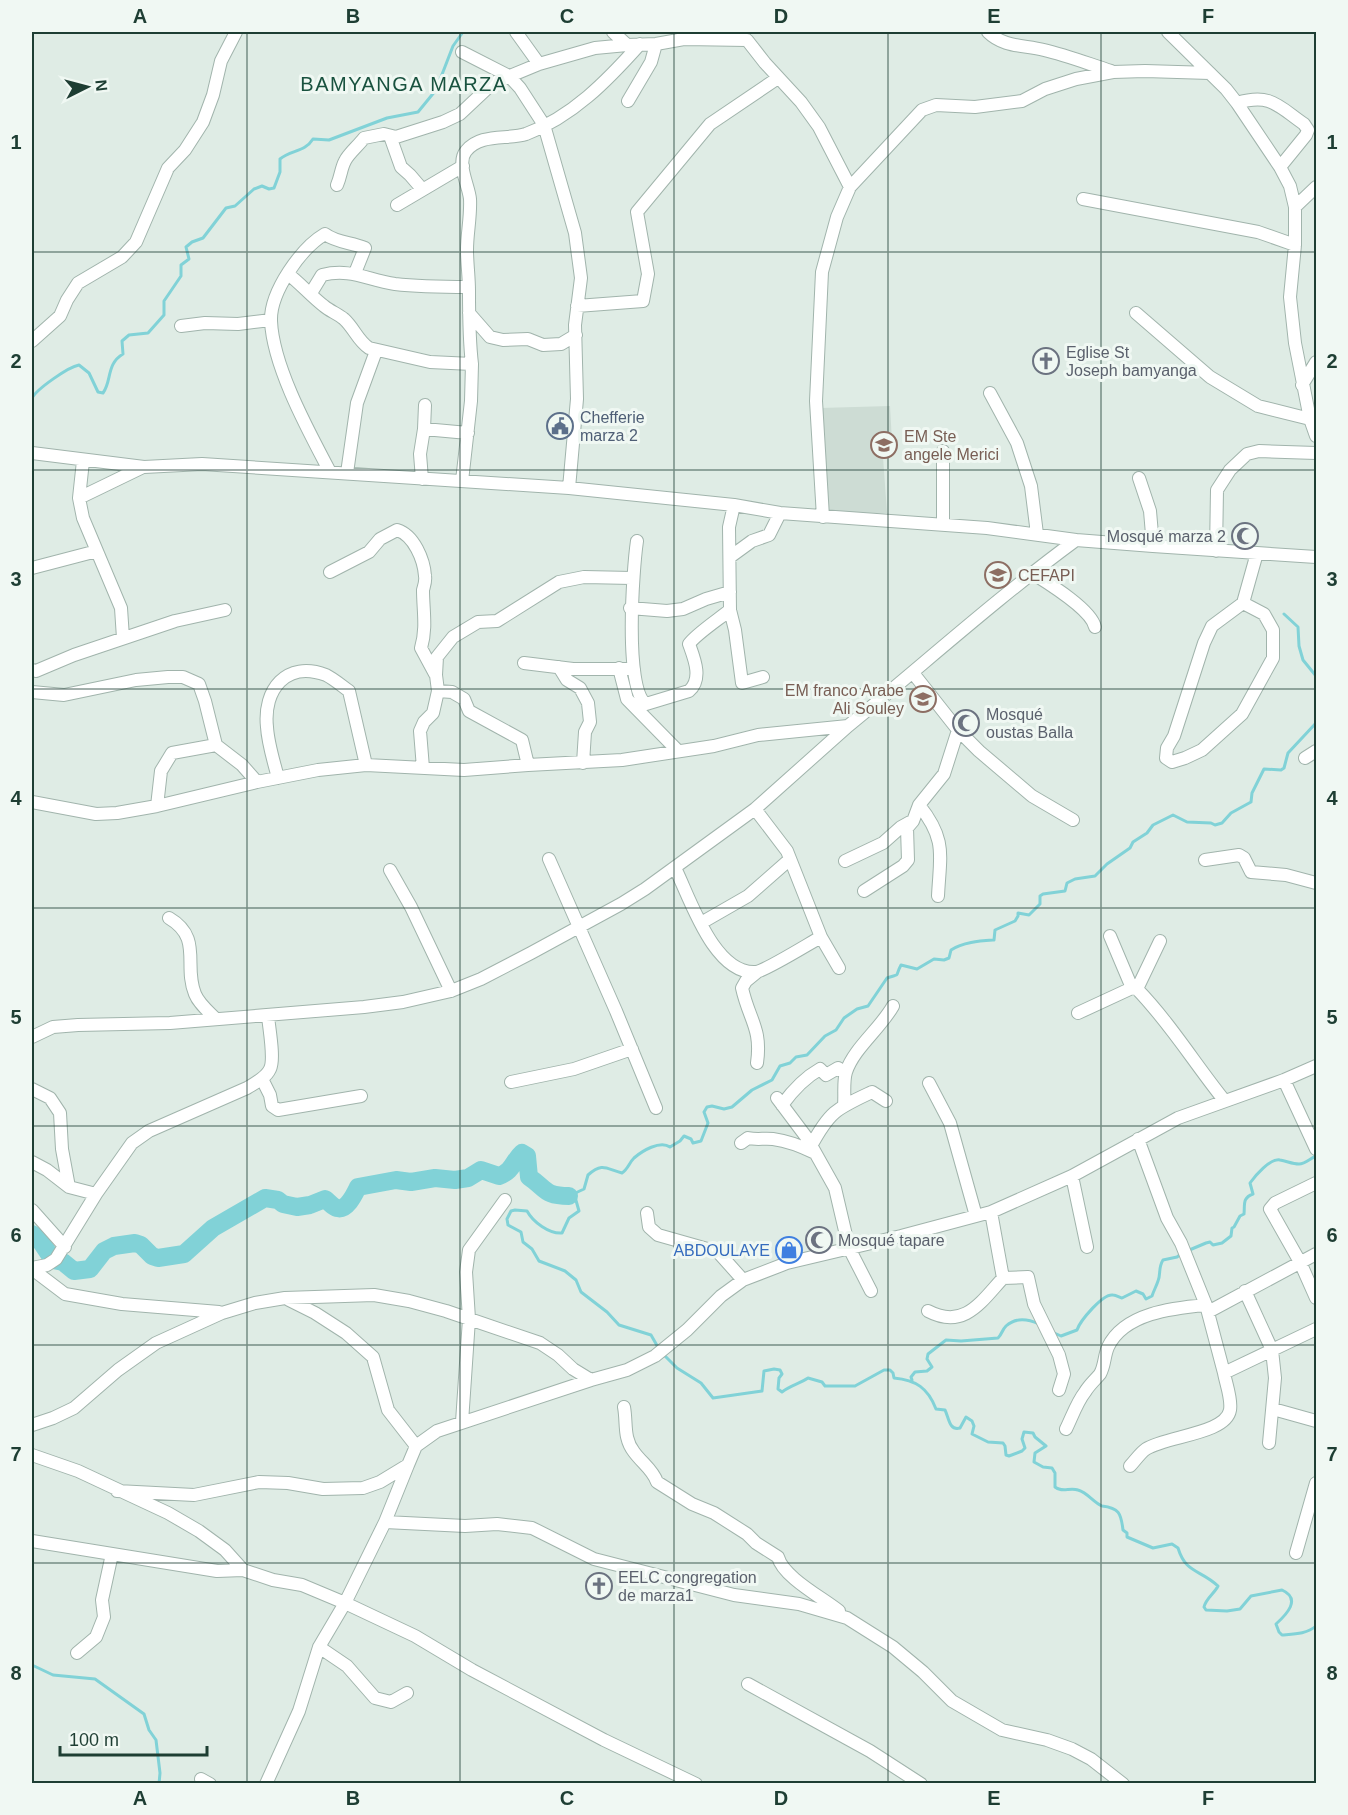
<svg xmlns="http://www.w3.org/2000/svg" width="1348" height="1815" viewBox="0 0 1348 1815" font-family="Helvetica,sans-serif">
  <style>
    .built { fill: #cddcd4 }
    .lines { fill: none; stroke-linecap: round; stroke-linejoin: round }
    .stream { stroke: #81d2d7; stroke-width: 3 }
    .river { stroke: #81d2d7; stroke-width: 18 }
    .street-casing { stroke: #a1b4ac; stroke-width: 14 }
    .street { stroke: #fff; stroke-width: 12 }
    .grid { fill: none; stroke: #1e3e33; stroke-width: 1.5; stroke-opacity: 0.55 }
    .labels { text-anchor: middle; stroke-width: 6; stroke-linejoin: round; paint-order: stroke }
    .worship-label { font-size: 16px; fill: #5b616d; stroke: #f0f8f3; text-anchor: start }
    .service-label { font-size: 16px; fill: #4e5e75; stroke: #f0f8f3; text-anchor: start }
    .education-label { font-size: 16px; fill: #785e54; stroke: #f0f8f3; text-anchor: start }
    .shop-label { font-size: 16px; fill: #366cbe; stroke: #f0f8f3; text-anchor: end }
    .quarter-label { font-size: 20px; letter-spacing: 1.5px; fill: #19523f; stroke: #f0f8f3 }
    .neatline { fill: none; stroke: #1e3e33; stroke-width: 2 }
    .grid-label { font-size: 20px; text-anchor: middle; font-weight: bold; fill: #1e3e33 }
  </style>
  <rect width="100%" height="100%" fill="#dfece5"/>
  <path class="built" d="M890 406 892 442 882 443 887 513H826L820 408Z"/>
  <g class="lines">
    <path class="stream" d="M32 398C37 389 68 367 79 365L89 373 98 392 103 393C112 381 106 364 123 354L122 341 129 335 148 333 164 315V301L181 276V265L189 259 186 247 192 242 203 238 226 208 235 206 254 189 262 186 269 189 274 188 280 172V159C291 150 305 152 313 139L329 140 387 118 418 112 436 90 453 46 463 32
      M1284 614 1298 627 1299 646 1303 660 1316 676
      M569 1196 575 1197 579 1211 569 1218 562 1233C549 1234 533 1222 527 1211L515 1210 511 1211 507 1219 508 1225 521 1232 523 1242 532 1249 539 1261 565 1271 576 1280 581 1292 607 1312 619 1325 651 1335 659 1349
      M569 1196 584 1189 588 1175C603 1162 606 1169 622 1173 628 1169 629 1163 634 1158 642 1151 660 1140 670 1147L680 1141 684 1136 691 1139 693 1143 701 1141 708 1123 704 1112 707 1107 712 1106 724 1109 732 1107 752 1090 772 1080 780 1066 790 1063 796 1057 807 1055 825 1036 836 1030 844 1018 857 1009 868 1006 887 978C902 973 894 978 901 965L917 969 934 959 944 960 949 958 951 950C963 942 980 941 994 940L995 930 1015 921 1018 916V913L1029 915 1040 904V896L1043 894 1065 891 1067 883 1075 879 1095 876 1107 864 1130 848 1133 842 1147 833 1153 825 1173 815 1187 822 1211 823 1215 825 1222 823 1231 813 1251 802 1252 793 1264 769 1281 770 1284 768 1288 753 1316 723
      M1187 1251 1206 1243 1210 1242 1213 1245 1222 1243 1231 1236 1232 1228 1234 1227 1240 1216 1244 1214C1245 1205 1242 1198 1253 1194L1250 1183C1255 1176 1270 1158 1280 1160 1287 1161 1292 1164 1299 1164 1305 1164 1311 1158 1316 1156
      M1052 1332 1061 1336 1077 1330C1080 1321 1103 1293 1113 1295 1116 1295 1119 1297 1122 1298L1136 1291 1143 1294 1146 1299 1152 1296C1154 1290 1156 1287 1158 1281 1161 1274 1158 1268 1163 1260L1177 1257 1181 1254
      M663 1354 677 1368 701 1383 713 1398 762 1391 764 1371 774 1369 780 1370 782 1374 779 1378 778 1389 782 1392C791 1385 799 1384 808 1378L822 1382 825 1386H855L884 1370H890L893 1373 894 1378C916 1380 928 1388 936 1409L945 1410C949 1418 949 1431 960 1428L966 1417 972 1421 974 1426 972 1434 988 1442 1003 1443 1005 1446 1006 1455 1009 1456 1022 1451 1025 1448 1022 1439 1024 1432 1033 1433 1035 1437 1046 1446 1035 1453 1034 1462 1043 1467 1052 1468 1055 1473V1487C1062 1493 1070 1487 1078 1490 1088 1493 1093 1502 1102 1506 1119 1508 1121 1513 1123 1530L1127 1533V1537L1153 1548 1172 1544 1178 1548C1186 1574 1200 1569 1218 1586 1214 1594 1206 1598 1204 1607L1206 1610 1227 1611 1240 1609 1251 1596 1282 1590C1302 1599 1286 1615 1276 1624L1279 1632 1282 1635C1294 1634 1307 1634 1316 1626
      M912 1380 911 1377 915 1372 927 1371 932 1367 927 1359 928 1354 946 1340 961 1341 998 1338C1002 1334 1002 1330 1006 1326 1016 1317 1028 1319 1039 1324
      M32 1665 53 1675 95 1679 144 1714 149 1730 156 1740 160 1773 159 1784"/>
    <path class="river" d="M32 1234 39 1239 53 1260 63 1262 74 1271 90 1269 104 1251 114 1246 135 1243 141 1245 152 1256 158 1258 184 1254 213 1228 265 1198 278 1200 283 1204 297 1207 310 1205 325 1199C328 1201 334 1208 337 1208 347 1211 355 1193 358 1187L396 1180 411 1182 435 1178 455 1180 468 1178 481 1170 499 1176C513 1171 513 1161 522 1153L527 1156 529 1177C547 1189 544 1196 569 1196"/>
    <defs>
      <path id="street" d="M516 32 539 64
        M613 32 627 45 656 44 684 39 747 40 765 63 801 102 819 127 850 187
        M988 32C1003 47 1023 45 1044 50 1066 55 1089 64 1111 71
        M1168 32 1226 89 1237 103 1280 167 1290 186 1295 207V245L1290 297 1295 343 1310 419 1316 436
        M462 52 509 76 520 88 544 125 575 233 581 278 575 325 577 399 569 488
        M628 101 651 62 656 44
        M1237 103C1271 93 1278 106 1304 124L1308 130 1306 135 1280 167
        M390 136 401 167 410 175 422 189
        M337 185C341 176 341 168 345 161 348 154 359 145 364 138L384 134 396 137 443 122 460 114 493 83 539 64 595 48 627 45
        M1083 199 1258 232 1295 245
        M397 205 463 166
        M1295 207 1316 187
        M288 274C301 284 311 296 324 306 330 311 338 314 344 319 354 328 358 341 369 348L430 362 472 364C469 339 469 315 469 291 469 277 467 263 467 250 467 233 471 216 470 199 469 186 456 163 466 151 480 133 507 140 526 134 572 117 607 81 640 44
        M311 293 322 275C351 268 367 280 395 284 420 287 444 287 469 287
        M577 306 643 301 648 274 637 212 710 124 778 78
        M469 313 490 337 503 340 528 339 543 345 561 344 576 335
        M1136 313 1210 377 1258 406 1310 419
        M181 326 205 323 238 324 271 320
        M32 341 60 316 67 300 78 283 122 257 136 242 168 168 185 150 203 122 213 95 221 61 236 32
        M1302 385 1316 362
        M990 393 1017 443 1031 486 1037 534
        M424 429 468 433
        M943 451V525
        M32 453 144 467 202 464 569 488 734 505 780 513 987 528 1076 540 1153 546 1316 557
        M83 461 79 498 83 518 121 608 123 638
        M330 472C309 432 273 367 271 321 270 292 301 248 325 234 337 243 351 242 365 248L355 273
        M347 473 357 403 376 351
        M1139 478 1150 511 1153 546
        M422 479 420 454 424 429 425 405
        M462 481 471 401 472 364
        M79 498 143 467
        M823 517 816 401 822 272 837 217 850 187 922 110 936 105 975 107 1022 101 1045 89 1076 79 1113 72 1145 71 1210 73
        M637 541C633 568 624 689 646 704L689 691C703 679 694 658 689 644 696 634 719 619 730 610L729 527 734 505
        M1216 551 1217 490 1230 470 1247 454 1259 451 1316 453
        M730 557 752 541 769 535 780 513
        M32 568 97 551
        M330 572 369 552 380 539 397 530C414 535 424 560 425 576 426 581 424 586 423 590 423 610 427 628 421 648L435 674
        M1032 573C1048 583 1091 609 1095 627
        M1243 603 1264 614 1273 630V658L1242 714 1202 750 1185 758 1172 762 1166 758 1167 748 1174 736 1204 643 1212 626 1243 603 1257 553
        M630 608 667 611 683 609 706 599 730 592
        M730 610 735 630 742 683 763 677
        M524 663 573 669H634
        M559 667 567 680 580 688 588 703 590 722 585 732 583 763
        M619 668 627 699 678 751
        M32 670 36 671 74 655 175 621 225 610
        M438 691 452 692 464 699 469 711 522 740 528 765
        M32 692 64 695 136 680 168 677H183L199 684 205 701 216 745 242 765 257 782
        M848 726C924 664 997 598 1076 540
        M958 730 979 751 1032 796 1073 820
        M1305 758 1316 751
        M423 768 420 731 424 722 433 713 438 691 436 675 437 657 453 637 478 622 497 621 559 582 584 577 632 578
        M278 778C274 762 268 744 267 727 263 690 286 660 326 675 334 679 342 686 349 691L366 765
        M32 802 96 814 117 813 157 806 257 782 318 770 366 765 464 770 528 765 622 760 714 746 758 735 848 726 755 809 645 889 621 904 531 953 481 979 451 991 403 1002 364 1007 170 1023 78 1025 53 1027 32 1037
        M919 805C947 840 940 855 938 896
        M157 806 161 771 172 753 216 745
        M755 809 787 851 821 937 839 968
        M549 859 616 1011 656 1108
        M1205 860 1239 855 1244 858 1251 872 1286 875 1316 883
        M845 861 883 843 901 827 910 822
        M675 868C690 898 714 975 756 972 765 971 810 943 821 937
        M390 870 411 907 451 991
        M864 891 903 866 908 860 907 828 913 821 919 805 944 774 958 730 913 673
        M169 918C203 938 183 965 195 994 199 1004 208 1011 216 1019
        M701 923 748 896 789 860
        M1110 936 1132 988
        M1137 989C1170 1023 1195 1064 1224 1100
        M1078 1013 1132 988 1137 989 1160 941
        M757 1063C762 1028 749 1020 742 988L746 981 757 972
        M262 1079 270 1095 272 1106 278 1110 361 1096
        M1284 1080 1316 1149
        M511 1082 574 1069 632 1049
        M929 1083 950 1123 976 1216
        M32 1089 50 1098 60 1113 62 1149 69 1187
        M777 1098 807 1138 835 1188 849 1248 871 1291
        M782 1105C793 1090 804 1078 820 1069L826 1075 838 1068 845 1073
        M844 1105C845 1095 843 1082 846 1072 854 1048 880 1029 893 1006
        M1138 1139 1167 1218 1181 1243 1206 1305 1224 1373 1316 1329
        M741 1143 748 1138C757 1140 764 1138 773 1139 788 1141 801 1146 815 1153
        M811 1146C830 1111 836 1109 872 1092L886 1101
        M32 1162 47 1170 69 1187 96 1194
        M1072 1176 1087 1247
        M1316 1183 1275 1203 1270 1209 1300 1262 1316 1298
        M32 1210 65 1247
        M991 1212 1003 1278
        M647 1213 649 1227 658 1235 718 1252 743 1280
        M32 1268 47 1265 56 1259 96 1194 132 1143 149 1131 247 1088C255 1083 266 1078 270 1069 275 1059 269 1028 268 1016
        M32 1269 65 1294 122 1304 219 1312
        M1245 1291 1272 1350 1275 1378 1269 1443
        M289 1300 315 1313 346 1333 373 1357 388 1410 416 1446
        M928 1311C964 1330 981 1302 1003 1278L1028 1277 1034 1304 1059 1355 1064 1374 1059 1390
        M1208 1312 1316 1254
        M624 1407C627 1423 623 1438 634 1452 642 1463 653 1470 657 1482L692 1504 714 1513 747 1534 756 1543 778 1557C783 1577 823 1598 839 1611
        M1273 1409 1316 1421
        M462 1422 469 1319 466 1272 469 1250 505 1200
        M32 1425 53 1418 74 1408 118 1370 156 1343 222 1313 255 1303 285 1298 374 1295 409 1301 446 1311 540 1343 558 1355 573 1369 591 1380 627 1370 655 1356 687 1330 721 1296 743 1280 787 1263 901 1236 991 1212 1072 1176 1178 1118 1284 1080 1316 1066
        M1066 1429C1072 1417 1077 1402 1085 1392 1089 1385 1095 1380 1100 1374 1105 1365 1104 1356 1108 1347 1124 1313 1173 1308 1206 1305
        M32 1455 78 1471 168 1513 199 1531 225 1550 243 1570
        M408 1465 385 1522 465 1526 497 1524 532 1528 594 1559 734 1595 799 1604 847 1618 893 1647 923 1672 952 1701 1002 1730 1047 1740 1072 1749 1091 1759 1123 1784
        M1130 1466C1135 1461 1140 1453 1146 1449 1166 1436 1226 1434 1230 1410 1232 1399 1226 1384 1224 1373
        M117 1491 194 1495 259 1482 288 1483 323 1489 363 1488 380 1482 408 1465 416 1446 437 1431 591 1380
        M32 1541 217 1571 243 1570 273 1580 302 1585 345 1603 415 1636 472 1670 604 1740 696 1784
        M1296 1553 1316 1483
        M319 1647 347 1666 375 1698 391 1702 407 1693
        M77 1653 96 1637 104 1617 102 1600 112 1554
        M748 1684 870 1751 921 1784
        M201 1779 210 1784
        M266 1784 299 1711 319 1647 345 1603 385 1522"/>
    </defs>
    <use href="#street" class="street-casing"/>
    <use href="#street" class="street"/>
  </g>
  <path class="grid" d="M247 32V1784M460 32V1784M674 32V1784M888 32V1784M1101 32V1784M32 252H1316M32 470H1316M32 689H1316M32 908H1316M32 1126H1316M32 1345H1316M32 1563H1316"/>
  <defs>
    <symbol id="church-ring" viewBox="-11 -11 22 22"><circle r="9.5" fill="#f0f8f3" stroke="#6b7280" stroke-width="1.5"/><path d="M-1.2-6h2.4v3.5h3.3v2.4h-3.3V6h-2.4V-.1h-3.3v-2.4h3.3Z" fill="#6b7280"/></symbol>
    <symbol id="civic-ring" viewBox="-11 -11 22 22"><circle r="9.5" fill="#f0f8f3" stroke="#5c6f8a" stroke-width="1.5"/><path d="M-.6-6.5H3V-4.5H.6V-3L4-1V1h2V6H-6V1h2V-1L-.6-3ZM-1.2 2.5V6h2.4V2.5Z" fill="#5c6f8a"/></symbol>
    <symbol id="school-ring" viewBox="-11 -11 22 22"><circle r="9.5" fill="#f0f8f3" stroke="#8d6e63" stroke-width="1.5"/><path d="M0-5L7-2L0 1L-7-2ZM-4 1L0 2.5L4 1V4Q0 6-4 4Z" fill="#8d6e63"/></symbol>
    <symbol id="mosque-ring" viewBox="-11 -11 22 22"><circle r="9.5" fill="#f0f8f3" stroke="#6b7280" stroke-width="1.5"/><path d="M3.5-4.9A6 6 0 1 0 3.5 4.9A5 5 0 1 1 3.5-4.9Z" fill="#6b7280"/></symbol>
    <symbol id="university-ring" viewBox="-11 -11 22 22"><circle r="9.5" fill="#f0f8f3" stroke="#8d6e63" stroke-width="1.5"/><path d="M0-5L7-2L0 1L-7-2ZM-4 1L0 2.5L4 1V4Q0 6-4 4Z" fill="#8d6e63"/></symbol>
    <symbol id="shop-ring" viewBox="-11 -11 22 22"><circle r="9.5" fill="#f0f8f3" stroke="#3f7fe0" stroke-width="1.5"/><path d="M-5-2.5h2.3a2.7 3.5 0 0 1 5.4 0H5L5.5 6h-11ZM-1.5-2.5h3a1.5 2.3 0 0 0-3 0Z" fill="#3f7fe0"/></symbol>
  </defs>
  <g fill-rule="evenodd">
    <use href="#church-ring" x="1031" y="346" width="30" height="30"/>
    <use href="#civic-ring" x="545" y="411" width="30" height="30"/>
    <use href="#school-ring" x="869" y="430" width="30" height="30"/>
    <use href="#mosque-ring" x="1230" y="521" width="30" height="30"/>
    <use href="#university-ring" x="983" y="560" width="30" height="30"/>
    <use href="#school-ring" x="908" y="684" width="30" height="30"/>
    <use href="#mosque-ring" x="951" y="708" width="30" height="30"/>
    <use href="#mosque-ring" x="804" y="1225" width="30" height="30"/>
    <use href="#shop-ring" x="774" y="1235" width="30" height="30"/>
    <use href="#church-ring" x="584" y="1571" width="30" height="30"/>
  </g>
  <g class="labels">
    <g class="worship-label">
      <text x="1066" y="358">Eglise St<tspan x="1066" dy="18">Joseph bamyanga</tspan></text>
      <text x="1226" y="542" text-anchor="end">Mosqué marza 2</text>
      <text x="986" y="720">Mosqué<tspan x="986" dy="18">oustas Balla</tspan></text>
      <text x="838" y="1246">Mosqué tapare</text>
      <text x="618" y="1583">EELC congregation<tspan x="618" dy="18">de marza1</tspan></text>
    </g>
    <g class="service-label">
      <text x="580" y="423">Chefferie<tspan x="580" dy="18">marza 2</tspan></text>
    </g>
    <g class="education-label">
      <text x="904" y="442">EM Ste<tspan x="904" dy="18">angele Merici</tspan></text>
      <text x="1018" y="581">CEFAPI</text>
      <text x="904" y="696" text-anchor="end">EM franco Arabe<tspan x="904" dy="18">Ali Souley</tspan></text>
    </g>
    <g class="shop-label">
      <text x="770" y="1256">ABDOULAYE</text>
    </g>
    <g class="quarter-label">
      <text x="404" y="91">BAMYANGA MARZA</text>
    </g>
  </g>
  <rect width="1348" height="1815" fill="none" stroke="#f0f8f3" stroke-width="66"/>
  <g transform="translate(87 87) rotate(84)" stroke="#f0f8f3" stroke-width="4.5" paint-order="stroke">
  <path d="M0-4.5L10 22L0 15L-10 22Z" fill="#1e3e33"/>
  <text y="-9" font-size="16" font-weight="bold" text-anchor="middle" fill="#1e3e33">N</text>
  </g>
  <path d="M60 1746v9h147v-9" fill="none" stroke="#1e3e33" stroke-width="3"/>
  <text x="69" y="1746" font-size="18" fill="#1e3e33" stroke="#f0f8f3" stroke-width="4.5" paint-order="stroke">100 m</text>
  <rect x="33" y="33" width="1282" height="1749" class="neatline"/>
  <g class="grid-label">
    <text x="140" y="23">A</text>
    <text x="353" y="23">B</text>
    <text x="567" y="23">C</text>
    <text x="781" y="23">D</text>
    <text x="994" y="23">E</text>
    <text x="1208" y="23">F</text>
    <text x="16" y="149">1</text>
    <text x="1332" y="149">1</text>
    <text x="16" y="368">2</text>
    <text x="1332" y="368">2</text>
    <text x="16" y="586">3</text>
    <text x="1332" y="586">3</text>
    <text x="16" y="805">4</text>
    <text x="1332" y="805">4</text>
    <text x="16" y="1024">5</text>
    <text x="1332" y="1024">5</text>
    <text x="16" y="1242">6</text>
    <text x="1332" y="1242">6</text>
    <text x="16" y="1461">7</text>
    <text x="1332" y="1461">7</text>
    <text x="16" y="1680">8</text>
    <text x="1332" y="1680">8</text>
    <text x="140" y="1805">A</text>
    <text x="353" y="1805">B</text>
    <text x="567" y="1805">C</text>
    <text x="781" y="1805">D</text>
    <text x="994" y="1805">E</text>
    <text x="1208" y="1805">F</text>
  </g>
</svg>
